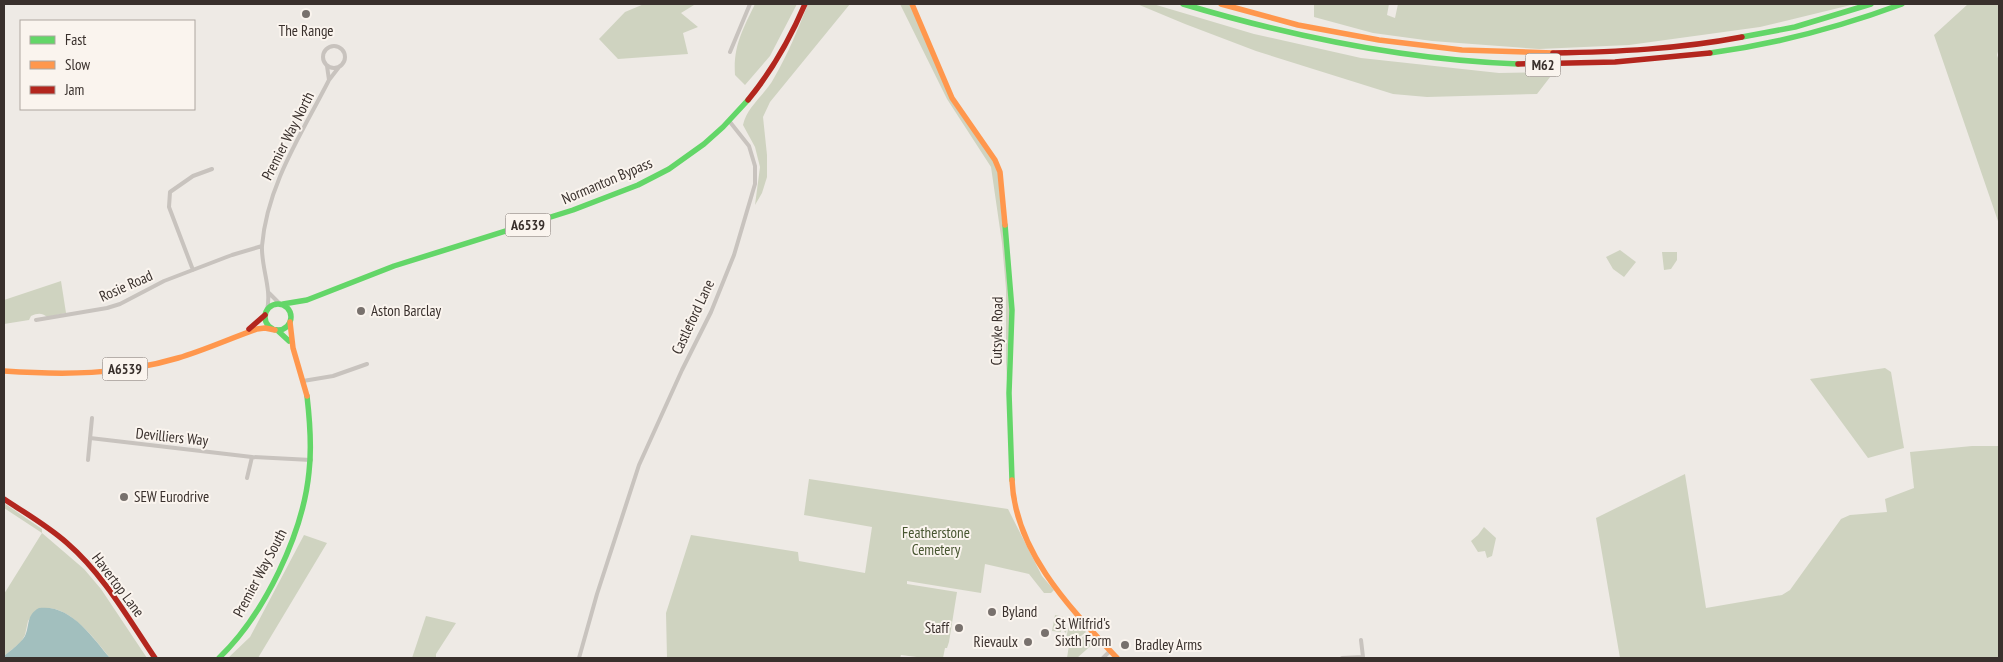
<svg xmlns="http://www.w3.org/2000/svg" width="2003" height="662" viewBox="0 0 2003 662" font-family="'PT Sans Narrow',sans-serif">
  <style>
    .green { fill: #cfd3c0 }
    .water { fill: #a2bfbe }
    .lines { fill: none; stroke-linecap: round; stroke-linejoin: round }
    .street { stroke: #c8c3be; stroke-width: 4 }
    .fast { stroke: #63d668; stroke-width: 5.5 }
    .slow { stroke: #ff974d; stroke-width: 5.5 }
    .jam { stroke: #b3261e; stroke-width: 5.5 }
    .poi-dot { fill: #78716d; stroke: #faf4ee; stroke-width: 2 }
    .labels { text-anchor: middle; stroke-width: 4; stroke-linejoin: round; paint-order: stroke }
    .shield { fill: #faf4ee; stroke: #736b66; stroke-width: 1 }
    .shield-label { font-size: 14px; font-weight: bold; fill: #39302c }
    .poi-label { font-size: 15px; fill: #39302c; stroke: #faf4ee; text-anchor: start }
    .street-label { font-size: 15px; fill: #39302c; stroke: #faf4ee }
    .park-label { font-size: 15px; fill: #485631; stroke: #faf4ee }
  </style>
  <rect width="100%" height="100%" fill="#eeeae5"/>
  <path class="green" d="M644 4H693L694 5 681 13 698 27 683 33 688 54 618 59 599 39 625 12Z
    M755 4H797L770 56 745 85 735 75C733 46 743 29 755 4Z
    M808 4H850L770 102 763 117 767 155V177L762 193 755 205 760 167 755 147 743 125C747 106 765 95 774 78 788 54 798 29 808 4Z
    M900 4H910L954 104 995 163 998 172 1010 312 1006 379V289L1002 243 991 167 947 99Z
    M1137 4H1153L1254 34 1361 58 1499 73 1554 72 1537 94 1427 97 1393 94 1256 51 1185 24Z
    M1314 4H1389L1387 15 1395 18 1398 4H1855L1760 27 1629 45 1539 49 1432 41 1373 33 1314 17Z
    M1968 4H1999V48L1997 55 1999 61V224L1934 35Z
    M1620 250 1636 262 1624 277 1613 269 1606 257Z
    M1662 252H1677V260L1671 269 1664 270Z
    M61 281 66 313 47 317C42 313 38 313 31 316L29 320 4 324V300Z
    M1885 368 1891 372 1904 448 1868 458 1810 379Z
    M1972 446H1999V658H1620L1596 518 1685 474 1706 608 1782 595 1790 590 1841 519 1850 515 1887 512 1885 499 1914 488 1910 452Z
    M809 479 1008 509 1042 576 1054 590 1051 593H1044L1029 574 985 564 981 593 907 581V584L957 592 949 642 947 648H945L943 658H925L901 655 900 658H667L666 613 691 535 798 552 799 561 865 573 872 527 804 515Z
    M4 503 42 529V533L84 569 101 589 147 658H110C95 639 63 596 35 611L28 621 25 635 21 642 4 656V594L42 533 4 508Z
    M1484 527 1496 538 1492 556 1487 558 1485 551 1478 552 1471 541 1478 535Z
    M304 535 327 543 258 658H228L250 637Z
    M1055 615 1063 617 1062 622 1067 627 1066 633 1061 628V632L1052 631Z
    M426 616 456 623 436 654V658H412Z
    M1076 621 1086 632 1072 643H1065L1069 625Z
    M1085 635 1095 642 1077 658H1067L1069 645H1074Z"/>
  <path class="water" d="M39 608C71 604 92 637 110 658H4V656C11 650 20 644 25 636 30 625 26 615 39 608Z"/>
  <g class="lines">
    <path class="street" d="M323 57a11 11 0 1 1 22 0a11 11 0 1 1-22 0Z
      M730 52 750 4
      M327 66 329 80
      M193 270 169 207 170 192 193 176 212 169
      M269 293 279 303
      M267 310C272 289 261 267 262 246 267 185 302 133 329 80L339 67
      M36 320 107 308 120 304 164 281 232 255 262 246
      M303 381 333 376 367 364
      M90 438 252 457 311 460
      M88 460 92 418
      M247 478 252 457
      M1361 640 1363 657
      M579 658 597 594 639 465 682 370 711 312 734 255 755 184V166L749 146 730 122
      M1103 658 1110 651
      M1342 658 1363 657"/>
    <path class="fast" d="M1183 4C1293 37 1403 60 1518 64
      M1742 37 1795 27 1871 4
      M1710 53C1776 44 1840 27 1902 4
      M1005 225 1012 310 1009 393 1012 480
      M265 317a13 13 0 1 1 26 0a13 13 0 1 1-26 0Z
      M283 304 307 300 394 266 573 210 638 185 669 169 704 144 723 127 748 100
      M277 330 289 341
      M219 658C264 615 303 534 309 472 312 447 310 422 307 396"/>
    <path class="slow" d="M912 4 952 98 995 160 1000 172 1005 225
      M1221 4 1298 25 1379 40 1462 50 1553 53
      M290 322 293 348 307 396
      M4 371C63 375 121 375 178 358 205 350 231 338 257 329L265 328 275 330
      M1012 480C1015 552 1070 608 1117 658"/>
    <path class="jam" d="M1553 53C1616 52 1679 49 1742 37
      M1518 64 1615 62 1710 53
      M748 100C772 71 790 39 805 4
      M249 329 265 315
      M4 499C25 513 48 526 67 543 103 574 128 618 155 658"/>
  </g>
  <g class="poi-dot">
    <circle cx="306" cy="14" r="5"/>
    <circle cx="361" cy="311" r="5"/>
    <circle cx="124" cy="497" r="5"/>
    <circle cx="992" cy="612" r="5"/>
    <circle cx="959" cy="628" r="5"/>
    <circle cx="1045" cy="633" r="5"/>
    <circle cx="1028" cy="642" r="5"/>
    <circle cx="1125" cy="645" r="5"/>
  </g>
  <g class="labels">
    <g class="shield">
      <rect x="1525.5" y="53.5" width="35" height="23" rx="4"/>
      <rect x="505.5" y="213.5" width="45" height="23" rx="4"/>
      <rect x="102.5" y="357.5" width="45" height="23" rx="4"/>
    </g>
    <g class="shield-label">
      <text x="1543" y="70">M62</text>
      <text x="528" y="230">A6539</text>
      <text x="125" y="374">A6539</text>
    </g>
    <g class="poi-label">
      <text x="306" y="36" text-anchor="middle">The Range</text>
      <text x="371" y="316">Aston Barclay</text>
      <text x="134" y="502">SEW Eurodrive</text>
      <text x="1002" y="617">Byland</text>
      <text x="1055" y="629">St Wilfrid's<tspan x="1055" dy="17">Sixth Form</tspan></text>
      <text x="949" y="633" text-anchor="end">Staff</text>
      <text x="1018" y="647" text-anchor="end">Rievaulx</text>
      <text x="1135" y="650">Bradley Arms</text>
    </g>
    <g class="street-label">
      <text transform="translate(288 136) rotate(-63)" y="5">Premier Way North</text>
      <text transform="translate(607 181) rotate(-23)" y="5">Normanton Bypass</text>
      <text transform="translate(126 286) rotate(-24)" y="5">Rosie Road</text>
      <text transform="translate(693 317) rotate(-65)" y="5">Castleford Lane</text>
      <text transform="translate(997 331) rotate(-89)" y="5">Cutsyke Road</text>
      <text transform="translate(172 437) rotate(6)" y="5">Devilliers Way</text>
      <text transform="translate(260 573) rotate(-62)" y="5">Premier Way South</text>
      <text transform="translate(118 585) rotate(53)" y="5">Havertop Lane</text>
    </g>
    <g class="park-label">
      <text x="936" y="538">Featherstone<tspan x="936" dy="17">Cemetery</tspan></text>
    </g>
  </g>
  <rect width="2003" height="662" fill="none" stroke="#39302c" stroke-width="10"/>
  <rect x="20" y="20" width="175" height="90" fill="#faf4ee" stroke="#ada6a0"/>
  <rect x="30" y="36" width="25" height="8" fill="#63d668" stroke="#ada6a0"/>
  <text x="65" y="45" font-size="15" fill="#39302c">Fast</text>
  <rect x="30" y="61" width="25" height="8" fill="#ff974d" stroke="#ada6a0"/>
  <text x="65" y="70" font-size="15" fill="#39302c">Slow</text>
  <rect x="30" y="86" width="25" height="8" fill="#b3261e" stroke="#ada6a0"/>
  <text x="65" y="95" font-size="15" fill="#39302c">Jam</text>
</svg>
